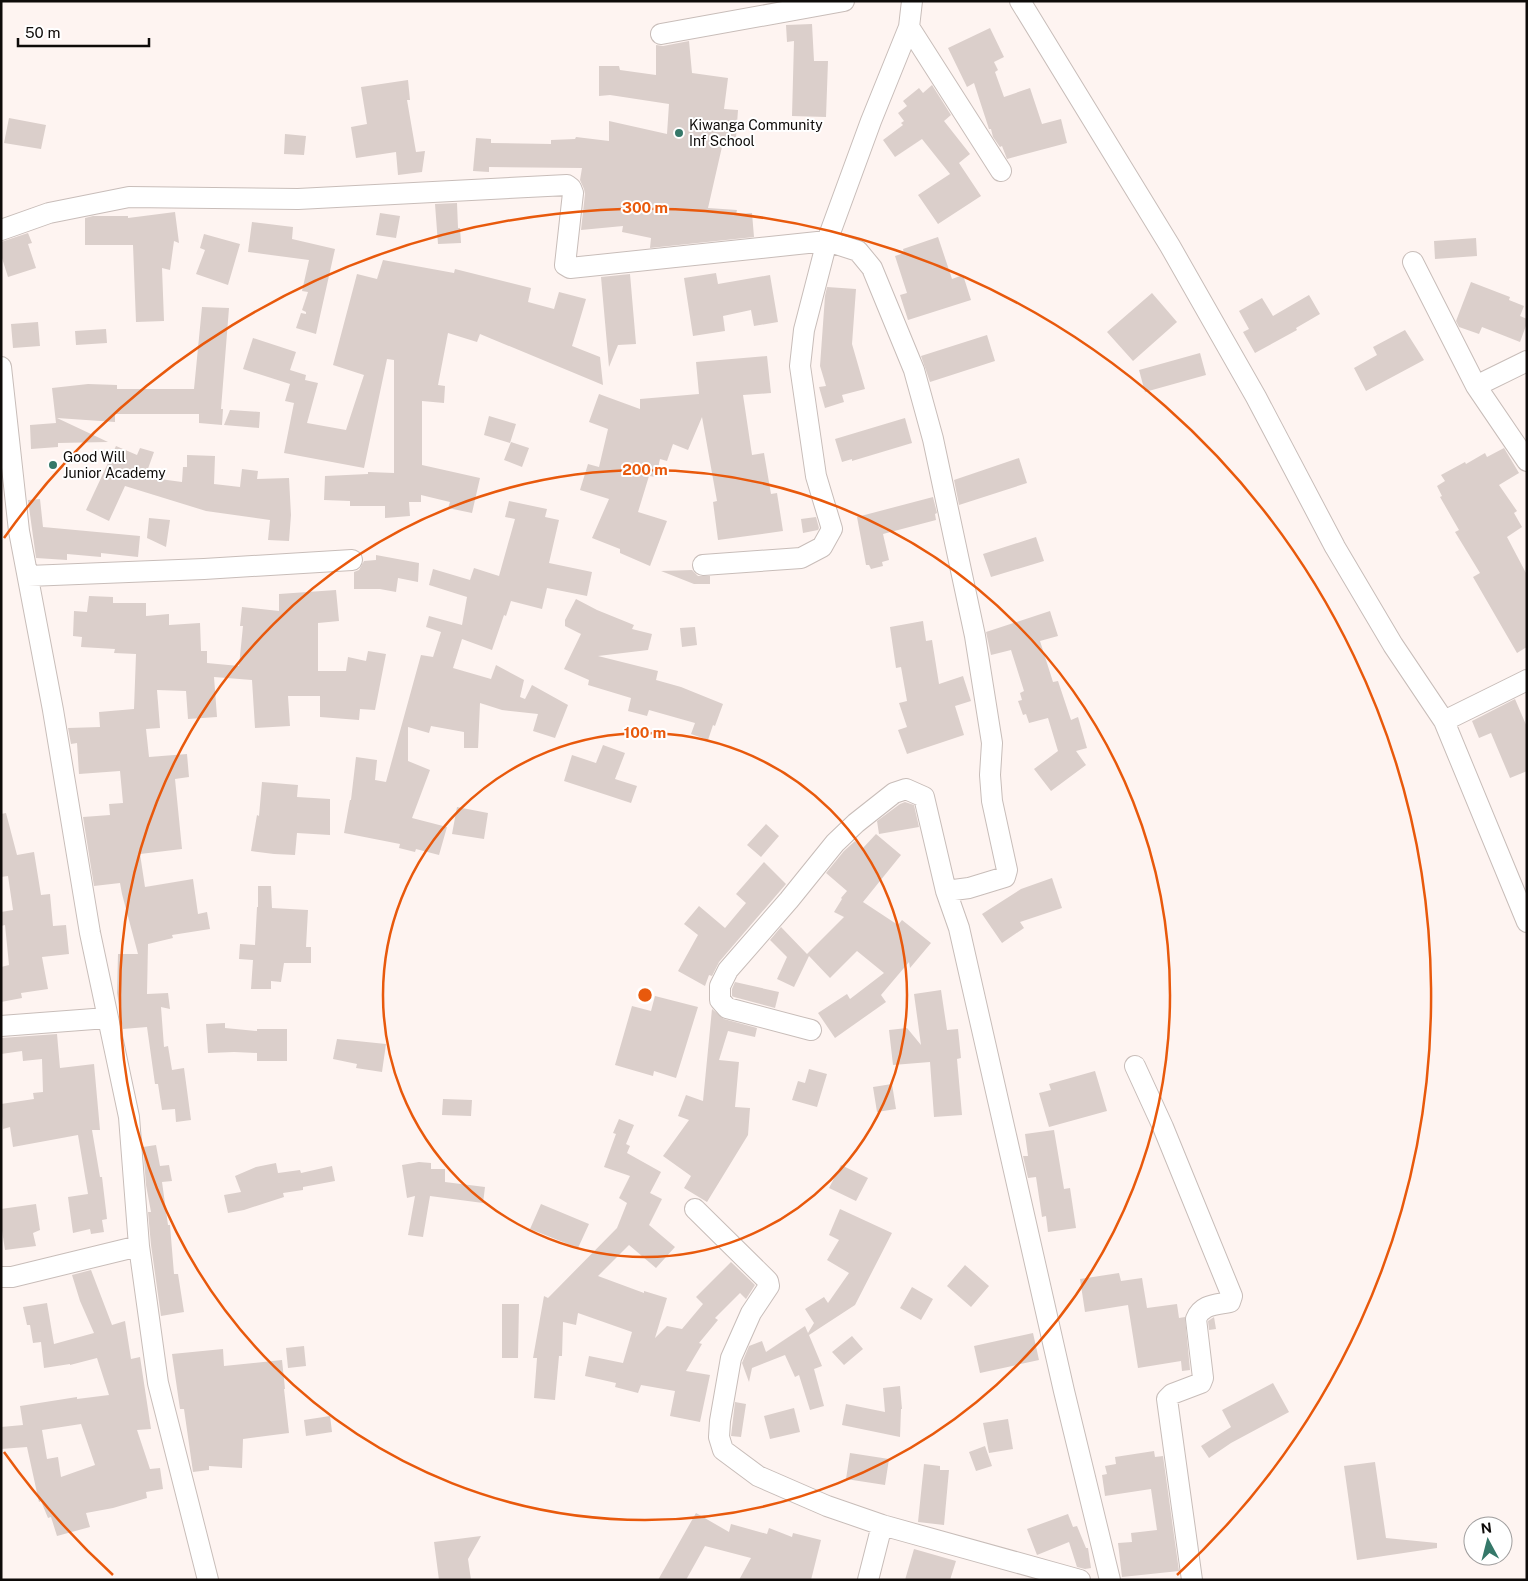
<svg xmlns="http://www.w3.org/2000/svg" width="1528" height="1581" viewBox="0 0 1528 1581" font-family="'Public Sans',sans-serif">
  <style>
    .building { fill: #dbcfcb; fill-rule: evenodd }
    .lines { fill: none; stroke-linecap: round; stroke-linejoin: round }
    .street-casing { stroke: #c8bdb9; stroke-width: 22 }
    .street { stroke: #fff; stroke-width: 20 }
    .ring { fill: none; stroke: #e8590c; stroke-width: 2.5 }
    .poi-dot { fill: #357869; stroke: #fff; stroke-width: 2 }
    .labels { text-anchor: middle; stroke-width: 4; stroke-linejoin: round; paint-order: stroke }
    .poi-label { font-size: 14px; fill: #0e0b09; stroke: #fff; text-anchor: start }
    .centre { fill: #e8590c; stroke: #fff; stroke-width: 2.5 }
    .ring-label { font-size: 15px; text-anchor: middle; font-weight: bold; fill: #e8590c; stroke: #fff; stroke-width: 4; stroke-linejoin: round; paint-order: stroke }
  </style>
  <rect width="100%" height="100%" fill="#fef4f1"/>
  <path class="building" d="M812 24 814 61H828L826 117 792 116 794 41 787 42 786 25Z
    M990 28 1004 57 994 62 998 70 995 72 1004 97 1030 88 1042 124 1061 119 1067 143 1007 159 1002 146 1000 147 993 137 991 129H989L974 83 967 87 948 48Z
    M689 41 692 73 728 78 724 109 738 110 736 138H724L708 208 737 210 736 214 752 213 754 237 650 248 651 238 622 232 623 226 581 230 585 194 584 189 580 180 582 168 489 167V172L473 171 476 138 491 139V143L551 144V140L575 139 576 137 609 141V121L667 134 669 104 610 95 599 96V66H619L620 70 656 75V45L663 46Z
    M408 80 410 100H407L416 152 425 151 422 172 398 175 396 152 356 158 351 127 367 124 361 87Z
    M932 85 951 115 944 121 970 154 959 163 981 196 938 224 918 195 950 174 922 139 895 157 883 140 903 125 901 123 904 121 898 113 907 106 903 101 919 88 923 93Z
    M9 118 46 125 41 149 4 143Z
    M285 134 306 136 304 155 284 154Z
    M457 203 458 228H460L461 243 438 244 435 204Z
    M175 212 179 243 174 241 170 270 162 268 164 321 136 322 133 245H85V218L93 216H128V218Z
    M380 213 400 216 396 238 376 235Z
    M252 222 293 227 292 239 335 249 316 334 296 328 301 313 306 314V312L302 310 308 292 302 291 309 260 248 252Z
    M28 233 32 243 28 244 36 268 8 277 1 255V242Z
    M204 234 240 244 228 285 196 274 205 250 200 248Z
    M938 237 952 279 963 275 971 300 908 320 900 295 907 293 895 256 904 253 903 249Z
    M1476 238 1477 256 1435 259 1434 241Z
    M383 260 454 273 455 269 531 288 528 302 554 309 559 292 586 299 572 346 600 357 603 385 480 334 477 342 448 333 438 385 445 386 444 403 422 401V465L480 478 472 513 448 508 450 502 421 495V502H409L410 516 385 518V506H350V501L324 500 325 476 368 474V472L394 473V360L387 359 364 468 284 453 294 403 285 401 290 384 243 369 253 338 296 352 290 370 306 375 305 380 318 383 307 423 346 430 364 375 333 365 357 274 377 279Z
    M716 273 718 284 770 275 778 322 754 326 751 310 723 316 725 331 693 336 684 278Z
    M630 274 636 344 618 345 609 367 601 277Z
    M1471 282 1510 297 1509 300 1524 306 1520 316 1527 319V323L1520 342 1482 327 1479 334 1459 327 1456 321Z
    M827 287 856 289 852 344 865 389 842 395 844 402 825 408 819 387 826 386 820 366 825 296Z
    M1152 293 1177 322 1133 361 1107 332Z
    M1309 295 1320 314 1296 328 1297 330 1255 353 1243 332 1249 329 1239 311 1262 298 1273 316Z
    M202 307 229 308 221 409H223L222 425 199 423V414H115V422L57 418 108 442 58 443V447L31 449 30 425 56 423 52 388 88 384 117 385V389H194Z
    M38 322 40 346 13 348 11 324Z
    M106 329 107 343 76 345 75 331Z
    M1405 330 1424 360 1366 391 1354 368 1377 355 1373 347Z
    M987 335 995 361 930 382 921 356Z
    M1200 353 1206 375 1145 392 1139 370Z
    M767 356 771 393 743 395 752 455 764 453 771 494 777 493 783 531 718 540 713 502 717 501 702 417 688 450 673 444 667 461 660 459 656 477 649 476 638 512 667 521 650 566 620 553V549L592 538 609 499 580 490 588 464 599 467 608 429 589 422 599 394 640 409V399L699 394 696 362Z
    M230 410 260 412 259 428 224 425Z
    M489 416 516 424 510 443 484 435Z
    M905 418 912 443 852 461V459L842 462 835 439Z
    M511 442 529 448 522 467 504 460Z
    M116 446 137 455 140 448 154 452 145 477 182 482 183 467H187V455L215 456 214 484 240 487 242 469 258 471 257 479 289 478 291 515 289 541 268 540 270 520 206 511 125 486 109 521 86 510Z
    M1504 448 1519 473 1499 485 1517 511 1514 513 1522 527 1507 537 1527 575V647L1517 653 1473 577 1480 573 1455 532 1459 530 1440 497 1442 496 1437 486 1445 481 1441 475 1465 462 1466 464 1485 453 1487 457Z
    M1019 458 1027 483 959 505 954 480Z
    M933 497 937 513 935 514 936 520 883 534 889 560 882 562 883 566 871 569 869 565H866L857 517Z
    M40 499 43 527 140 536 138 557 101 553V557L67 554V560L36 558 28 500Z
    M509 501 547 509 545 517 559 520 549 563 592 572 587 596 547 588 542 609 511 601 506 616 504 615 492 650 462 639 453 668 491 679 496 665 524 680 520 697 525 699 532 685 568 705 555 738 533 731 538 714 502 710 480 703 478 748H464V732L431 726 429 733 408 727V761L430 770 412 818 447 827 439 855 416 849 415 852 399 848 400 844 344 833 350 800H351L356 757 377 760 375 780 386 782 421 655 433 657 441 632 426 627 429 616 462 625 467 597 429 585 433 569 470 580 474 568 499 576 515 519 505 517Z
    M816 517 819 528 818 530 803 533 801 519Z
    M149 518 170 520 166 547 147 538Z
    M1036 537 1044 561 991 577 983 554Z
    M376 555 419 563 418 582 398 578 396 592 380 589H354V572L359 570 364 561 376 560Z
    M692 570 698 576H710V584H694L661 571Z
    M336 590 339 621 318 623V671H346L348 657 366 661 368 651 386 654 375 710 360 709 359 720 320 717V696H288L290 726 255 728 252 680 214 677 217 717 188 719 186 691 157 690 160 728 146 729 149 757 187 754 189 777 175 779 182 849 140 854 145 887 193 879 198 914 207 912 210 929 172 935 173 938 148 944 147 994 168 993 170 1009 161 1007 164 1047 168 1046 172 1070 184 1068 191 1120 176 1122 175 1109 162 1110 158 1084H155L147 1027 123 1029 117 993 118 954H138L122 894 120 883 94 886 83 817 110 815 109 804 123 803 120 771 79 774 77 743 71 744 68 728 100 727 99 712 134 709 136 654 114 653 115 649 81 647 82 637 73 636 74 611 87 612 89 596 113 597V603H146V616L169 614V625L200 623 201 651H207V663L239 666 243 626H240L242 607 279 611V594Z
    M576 599 597 610 634 625 632 629 652 634 648 650 598 656 658 671 656 680 681 687 723 704 715 726 713 725 708 740 691 734 695 723 649 710 647 716 628 711 631 698 588 685 589 680 564 669 581 634 565 626V620Z
    M1050 611 1058 636 1040 641 1053 682 1058 681 1071 720 1078 717 1087 748 1076 751 1086 765 1051 791 1034 769 1058 751 1048 718 1029 723 1026 714 1023 715 1018 701 1022 700 1020 693 1024 691 1011 650 991 655 986 632Z
    M923 621 926 641 932 640 939 684 963 676 971 701 955 706 964 735 907 754 898 730 907 727 899 703 907 701 901 667 896 668 890 627Z
    M695 627 697 645 682 647 680 628Z
    M1515 699 1527 727V771L1510 778 1491 733 1479 738 1472 721Z
    M603 745 625 753 615 779 637 786 631 803 564 781 572 755 596 763Z
    M262 782 298 785 297 797 330 799V835L297 833 295 855 274 854 251 851 257 815 259 816Z
    M905 802 914 805 919 827 879 834 877 821 900 804Z
    M457 807 488 813 484 839 452 834Z
    M6 813 17 855 34 852 41 895 50 894 53 926 66 925 69 954 42 957 48 989 21 993 22 998 1 1002V967L9 965 5 925 1 926V912L13 910 8 876 1 877V814Z
    M766 824 779 836 761 857 747 845Z
    M876 834 901 855 863 902 898 925 902 920 931 943 910 968 909 962 881 995 886 1002 835 1038 818 1013 847 994 850 999 884 973 857 951 830 978 809 956 794 987 777 979 787 957 770 940 781 927 807 954 844 917 834 912 842 899 841 898 847 891 826 873 844 851 855 841 863 848Z
    M764 862 786 884 719 962 712 976 709 975 705 986 678 971 698 935 684 924 699 906 725 928 746 903 736 894Z
    M1052 878 1062 908 1020 922 1024 928 1002 943 982 914 1021 889Z
    M258 886H271L272 908 308 910 306 947H311V963H284L281 982 271 981V989H251L253 960 239 959 240 944 255 945 257 907H258Z
    M735 982 779 992 775 1008 734 997 732 996V989Z
    M941 990 947 1030 958 1029 961 1058 957 1059 962 1115 934 1117 930 1062 893 1065 889 1030 907 1028 921 1045 914 994Z
    M655 996 698 1007 676 1078 654 1071 653 1076 615 1065 632 1006 651 1011Z
    M712 1009 724 1019 757 1028 755 1037 728 1031 719 1060 739 1062 735 1107 750 1108 748 1135 707 1202 684 1188 691 1176 663 1156 689 1120 678 1116 686 1095 703 1101Z
    M225 1023V1028L257 1031V1029H287V1061H257V1053L234 1052 208 1053 206 1024Z
    M57 1034 60 1068 94 1064 100 1130H92L100 1177H102L107 1219 102 1220 104 1232 91 1234 90 1229 73 1233 68 1197 88 1194 78 1135 13 1147 10 1127 3 1129 1 1104 34 1099 33 1093 43 1092 42 1059 23 1061 22 1051 1 1054V1038Z
    M337 1039 386 1044 382 1072 356 1068 357 1064 333 1059Z
    M809 1069 827 1074 817 1107 792 1100 798 1081 805 1083Z
    M1095 1071 1107 1111 1049 1127 1039 1093 1051 1090 1049 1084Z
    M892 1084 896 1109 877 1112 873 1087Z
    M443 1099 472 1100 471 1116 442 1115Z
    M619 1119 634 1125 626 1144 630 1146 627 1153 661 1172 650 1193 662 1199 649 1225 675 1247 656 1268 629 1245 598 1276 644 1293V1291L667 1298 655 1338 667 1326 682 1329 703 1304 696 1297 731 1262 755 1285 746 1299 740 1293 715 1318 718 1320 699 1343 702 1344 686 1371 710 1375 700 1422 670 1416 675 1391 641 1385 638 1393 615 1387 616 1383 585 1376 589 1356 623 1363 632 1332 578 1313 576 1325 563 1322 562 1356H559L555 1400 534 1398 537 1358H533L544 1296 548 1298 617 1228 627 1203 619 1198 630 1176 604 1167 616 1134 613 1133Z
    M1054 1130 1064 1189 1070 1188 1076 1228 1048 1232 1046 1216 1042 1217 1036 1177 1028 1178 1023 1156H1028L1025 1134Z
    M156 1145 160 1166 169 1165 172 1181 162 1182 168 1225H170L174 1274H178L184 1312 161 1316 151 1245 148 1212H151L146 1185 143 1147Z
    M419 1162 431 1163V1169H445V1182L485 1187 483 1203 430 1196 423 1237 408 1235 415 1196 407 1198 402 1165Z
    M276 1163 278 1173 300 1170 301 1173 332 1166 335 1181 303 1187V1190L283 1193 284 1197 244 1210 228 1213 224 1195 241 1192 235 1176 256 1167Z
    M841 1165 868 1178 856 1201 829 1188Z
    M36 1204 40 1230 33 1233 36 1246 5 1250 1 1224V1209Z
    M541 1204 589 1224 578 1248 530 1229Z
    M840 1209 892 1233 855 1305 809 1335 822 1366 814 1369 824 1406 810 1410 799 1375 795 1377 785 1355 752 1368 749 1382 742 1363 749 1346 762 1341 766 1352 805 1326 808 1333 814 1323 805 1309 824 1297 828 1303 849 1273 827 1260 839 1240 829 1235Z
    M965 1265 989 1286 971 1307 947 1286Z
    M91 1270 112 1325 125 1321 131 1359 140 1357 151 1429 137 1430 150 1469 160 1468 163 1489 146 1492 147 1498 113 1508 86 1513 90 1527 57 1536 51 1517 48 1518 41 1501 39 1502 27 1447 1 1449V1427L23 1425 20 1406 77 1397V1399L109 1395 97 1358 70 1365V1364L44 1368 41 1342 33 1343 30 1325H27L23 1307 47 1303 54 1344 94 1333 80 1301 72 1275ZM81 1424 95 1465 61 1477 58 1457 47 1459 42 1430Z
    M1119 1273 1121 1281 1142 1278 1147 1308 1177 1304 1179 1318 1185 1317 1190 1370 1182 1371 1181 1361 1138 1368 1128 1305 1085 1312 1080 1279Z
    M912 1287 933 1299 921 1320 900 1308Z
    M502 1304H519L518 1358H502Z
    M1214 1317 1216 1329 1209 1330 1208 1321Z
    M1033 1333 1039 1360 980 1373 974 1346Z
    M852 1336 863 1349 844 1365 832 1352Z
    M304 1346 306 1366 288 1368 286 1348Z
    M223 1349 224 1366 282 1360 285 1389H284L289 1433 243 1439 242 1468 209 1466V1470L193 1472 184 1409H180L172 1354Z
    M1273 1383 1289 1412 1231 1443 1209 1458 1201 1446 1231 1427 1222 1410Z
    M900 1386 902 1409H901L900 1437 842 1425 846 1404 885 1412 883 1388Z
    M735 1402 746 1404 741 1437 731 1436Z
    M794 1408 800 1432 770 1439 764 1416Z
    M330 1416 332 1432 306 1436 304 1420Z
    M1008 1419 1013 1449 989 1453 983 1423Z
    M985 1446 992 1466 976 1471 969 1452Z
    M1154 1451 1155 1457 1163 1456 1179 1571 1122 1577 1118 1543 1132 1542 1131 1533 1157 1530 1151 1489 1105 1496 1102 1475 1107 1474 1105 1466 1116 1464 1115 1457Z
    M850 1453 889 1459 885 1485 846 1479Z
    M1375 1462 1386 1538 1437 1543V1548L1357 1560 1344 1466Z
    M924 1464 940 1466V1470H949L944 1525 918 1522Z
    M696 1513 729 1532 731 1524 767 1534 769 1528 792 1537 793 1533 821 1540 811 1580H739L751 1558 705 1546 686 1580H658Z
    M1068 1514 1073 1527 1077 1526 1086 1548H1088L1091 1568 1085 1569 1077 1567 1069 1542 1037 1555 1027 1529Z
    M481 1536 468 1559 471 1580H439L434 1542Z
    M914 1549 956 1561 950 1580H905Z"/>
  <g class="lines">
    <defs>
      <path id="street" d="M1020 1 1170 246 1256 397 1335 547 1393 645 1444 721 1527 922
        M909 27 1001 171
        M661 34 844 1
        M1 230 49 213 129 197 298 199 567 185 571 188 573 193 565 265 570 268 827 241 858 251 872 268 914 370 933 439 975 636 992 743 990 775 992 801 1007 870 1005 877 969 888 946 891
        M1413 262 1476 386 1527 461
        M1 367 19 531 53 710 90 933 129 1117 139 1246 158 1383 208 1580
        M1476 386 1527 361
        M703 565 801 558 822 547 832 529 816 476 800 366 804 330 827 241 871 121 909 27 912 1
        M28 576 204 569 352 560
        M1444 721 1527 680
        M1 1026 107 1018
        M811 1030 727 1008 720 1000V986L728 970 789 900 835 843 856 823 894 793 906 789 924 797 946 891 959 928 1064 1391 1110 1580
        M1135 1066 1163 1127 1232 1296 1230 1302C1216 1305 1202 1304 1196 1319L1203 1378 1201 1383 1172 1394 1167 1399 1192 1580
        M695 1209 768 1281 769 1286 751 1313 731 1358 720 1421 719 1437 723 1450 758 1476 827 1506 882 1525 1080 1580
        M1 1277H12L139 1246
        M868 1580 882 1525"/>
    </defs>
    <use href="#street" class="street-casing"/>
    <use href="#street" class="street"/>
  </g>
  <g class="ring">
    <circle cx="645" cy="995" r="262"/>
    <circle cx="645" cy="995" r="525"/>
    <path d="M113 1575A787 787 0 0 1 4 1452M4 538A787 787 0 1 1 1177 1575"/>
  </g>
  <g class="poi-dot">
    <circle cx="679" cy="133" r="5"/>
    <circle cx="53" cy="465" r="5"/>
  </g>
  <g class="labels">
    <g class="poi-label">
      <text x="689" y="130">Kiwanga Community<tspan x="689" dy="16">Inf School</tspan></text>
      <text x="63" y="462">Good Will<tspan x="63" dy="16">Junior Academy</tspan></text>
    </g>
  </g>
  <circle cx="645" cy="995" r="8" class="centre"/>
  <g class="ring-label">
    <text x="645" y="213">300 m</text>
    <text x="645" y="475">200 m</text>
    <text x="645" y="738">100 m</text>
  </g>
  <rect width="1528" height="1581" fill="none" stroke="#0e0b09" stroke-width="5"/>
  <g transform="translate(1488 1541) rotate(353)"><circle r="24" fill="#ffffff" stroke="#9f9d9d"/>
  <path d="M0-4L9 19L0 12L-9 19Z" fill="#357869"/>
  <text y="-8" font-size="14" font-weight="bold" text-anchor="middle" fill="#0e0b09">N</text>
  </g>
  <path d="M18 38v8h131v-8" fill="none" stroke="#0e0b09" stroke-width="2.5"/>
  <text x="25" y="38" font-size="15" fill="#0e0b09" stroke="#ffffff" stroke-width="4" paint-order="stroke">50 m</text>
</svg>
